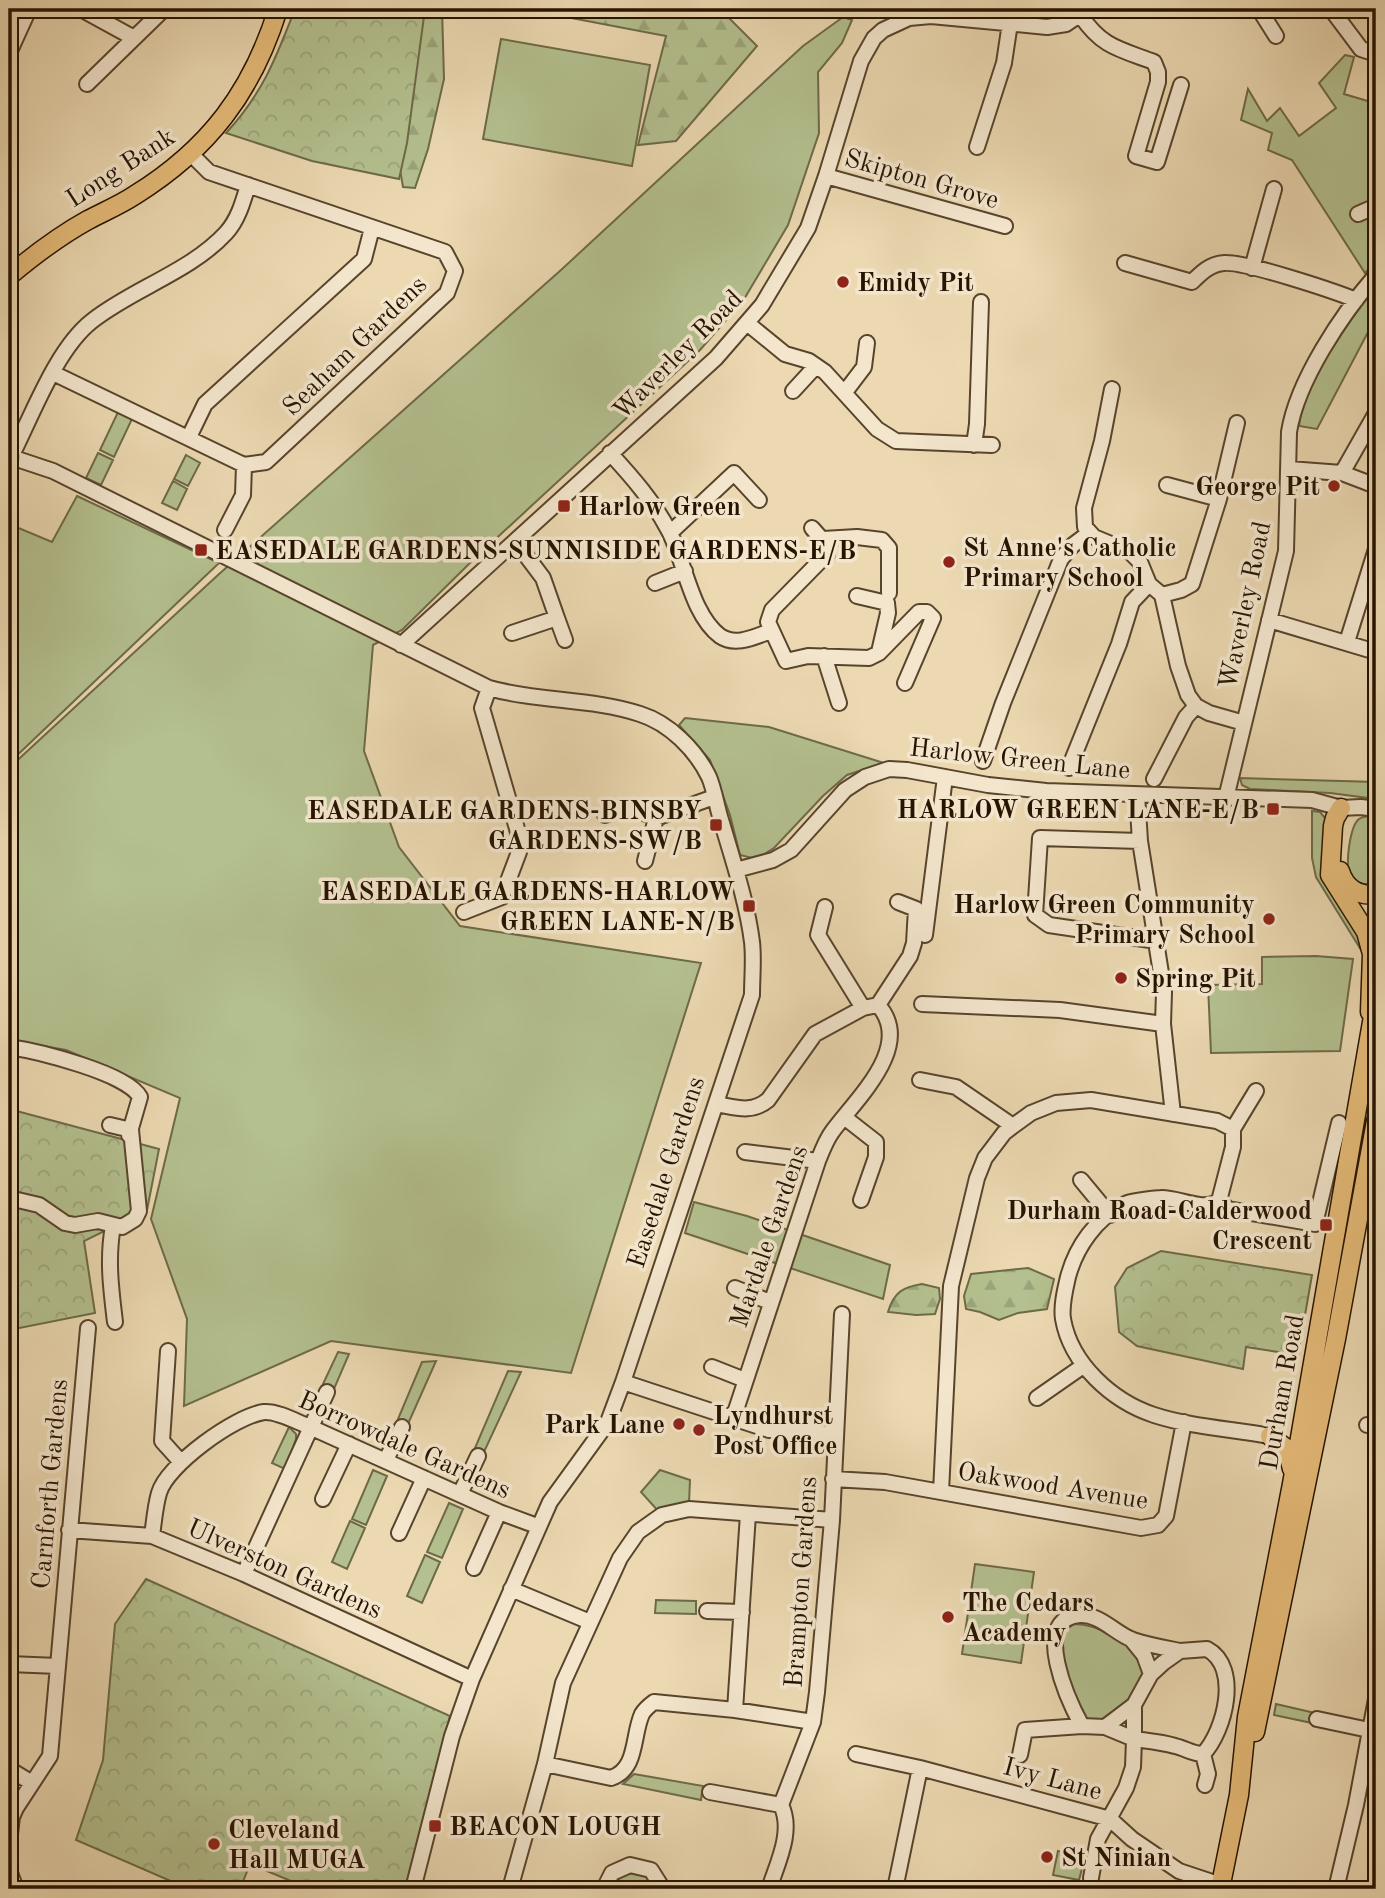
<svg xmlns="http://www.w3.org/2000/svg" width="1385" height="1898" viewBox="0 0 1385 1898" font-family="'Old Standard TT',serif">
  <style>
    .grass { fill: #b4c08f; stroke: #6d6a48; stroke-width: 2 }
    .forest { fill: url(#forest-firs); stroke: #6d6a48; stroke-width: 2 }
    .park { fill: url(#park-crowns); stroke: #6d6a48; stroke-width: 2 }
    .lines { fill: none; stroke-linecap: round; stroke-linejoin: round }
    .minor-casing { stroke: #58442c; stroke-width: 18 }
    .major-casing { stroke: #261300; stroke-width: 21 }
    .minor { stroke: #f3e6cd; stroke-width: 14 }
    .major { stroke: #e6bc79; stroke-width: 18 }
    .poi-dot { fill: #8f2418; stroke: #f3e6cd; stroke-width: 2.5 }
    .labels { text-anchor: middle; stroke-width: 7; stroke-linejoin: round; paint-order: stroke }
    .street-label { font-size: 26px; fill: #261300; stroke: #f3e6cd }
    .poi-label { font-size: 26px; font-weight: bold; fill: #261300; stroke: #f3e6cd; text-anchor: start }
  </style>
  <defs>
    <pattern id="forest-firs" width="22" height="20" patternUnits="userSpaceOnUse" patternTransform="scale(1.75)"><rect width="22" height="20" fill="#b4c08f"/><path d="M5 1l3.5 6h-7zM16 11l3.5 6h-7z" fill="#9ba47a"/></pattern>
    <pattern id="park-crowns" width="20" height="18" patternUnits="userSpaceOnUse" patternTransform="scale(1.75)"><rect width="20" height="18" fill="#b4c08f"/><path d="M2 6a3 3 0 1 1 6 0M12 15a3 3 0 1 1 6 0" fill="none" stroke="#9ba47a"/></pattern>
  </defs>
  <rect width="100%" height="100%" fill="#ecd9b2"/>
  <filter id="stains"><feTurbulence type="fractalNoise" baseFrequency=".00286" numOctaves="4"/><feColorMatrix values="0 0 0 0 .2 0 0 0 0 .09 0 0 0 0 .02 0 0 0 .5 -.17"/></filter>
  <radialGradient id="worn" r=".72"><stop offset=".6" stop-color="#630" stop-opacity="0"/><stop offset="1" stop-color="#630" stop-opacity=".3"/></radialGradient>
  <path class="grass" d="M843 17 852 20 842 43 818 72 819 133 788 225 743 301 700 350 474 559 402 630 373 645 364 751 399 847 460 926 701 963 571 1373 331 1341 184 1406 187 1319 151 1219 180 1098 66 1050 9 1040V768L218 575 561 270 803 46Z
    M501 39 650 65 632 166 483 139Z
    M1345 55 1354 57 1344 94 1371 102 1376 84V261L1365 273 1292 160 1268 150 1272 133 1241 120 1248 89 1267 121 1280 108 1299 136 1336 108 1319 83Z
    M1376 284V317L1317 429 1299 426C1303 380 1350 323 1376 284Z
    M118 412 132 419 114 457 100 450Z
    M98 453 113 460 101 485 86 478Z
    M186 455 200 463 188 486 174 479Z
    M173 481 187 489 177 510 162 503Z
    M77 496 219 563 9 763V524L52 542Z
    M685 718 769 727 884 763 847 775 823 796 774 848 756 859 740 855 730 815 710 760 679 725Z
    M1240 778 1376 782V799L1330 793 1250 789 1242 785Z
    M1312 811 1320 812 1325 818 1361 934 1366 958 1316 877 1312 858Z
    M1370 816 1376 817V882L1368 885C1361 884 1354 881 1350 874 1345 864 1350 826 1359 819 1363 816 1365 817 1370 816Z
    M1316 956 1353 959 1340 1051 1211 1053 1208 985 1262 984V957Z
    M1372 1074 1375 1089 1343 1267 1334 1265 1366 1088Z
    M694 1202 747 1216 890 1265 883 1299 685 1233Z
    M338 1352 349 1354 334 1389 323 1384Z
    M436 1361 408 1424 398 1419 422 1362Z
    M508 1371 521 1372 484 1452 475 1448Z
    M289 1427 296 1434V1439L285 1469 272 1463Z
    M373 1470 387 1476 366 1525 352 1519Z
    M660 1470 690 1480 689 1503 673 1505 659 1512 641 1492Z
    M449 1503 463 1509 442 1558 427 1552Z
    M350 1521 365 1528 347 1569 332 1562Z
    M425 1555 440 1562 422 1603 407 1596Z
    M975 1564 1034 1572 1021 1663 962 1654Z
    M656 1600 696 1601V1614L655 1613Z
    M1074 1624C1096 1624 1134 1642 1143 1665 1146 1675 1130 1702 1123 1710 1116 1718 1104 1721 1093 1723 1090 1721 1087 1719 1084 1716 1075 1705 1059 1655 1061 1641 1062 1632 1068 1628 1074 1624Z
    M1276 1704 1315 1713 1312 1723 1274 1715Z
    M634 1774 703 1786 701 1800 623 1784Z
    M1058 1851 1085 1857 1079 1880 1053 1875Z
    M631 1873 649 1877 657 1889H611L622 1875Z"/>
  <path class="forest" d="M418 9H442L444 79 428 149 415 188 403 187 399 164Z
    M524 9H720L757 46 676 141 638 145 666 36Z
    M1028 1268 1054 1279 1047 1309 1018 1313 999 1320 980 1312 966 1309 964 1296 971 1274Z
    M922 1284 939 1288 940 1299 935 1314 916 1315 888 1312C894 1292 903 1287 922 1284Z"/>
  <path class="park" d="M295 9H425L407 143 399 179 312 161 226 133C263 93 276 58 295 9Z
    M9 1109 159 1149 147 1210 84 1241 95 1313 14 1329 9 1383Z
    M1161 1251 1312 1275 1298 1355 1246 1347 1243 1369 1137 1346 1119 1332 1115 1287 1127 1268Z
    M146 1579 450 1716 405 1889H310L250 1864 240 1889H189L76 1840 103 1760 115 1624Z"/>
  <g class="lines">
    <defs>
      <path id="minor" d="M81 9 134 38
        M1259 9 1276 36
        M1331 9 1361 49 1376 54
        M1081 16C1102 47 1119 49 1154 62L1158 72V82L1136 156 1157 162 1181 85
        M9 53 29 9
        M87 84 164 9
        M977 147 1004 63 1010 23
        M826 176 1005 226
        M248 185C243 202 238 220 226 233 190 272 132 289 92 321 56 349 32 416 11 457L53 471 489 688C538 702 592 698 640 714 669 723 696 750 709 777 715 791 717 809 722 823 733 861 747 902 752 942 754 959 752 977 752 995L623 1382 608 1422 550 1502 472 1679 452 1736 413 1889
        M1358 214 1374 207
        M1125 263 1192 282C1201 273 1210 264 1224 263 1244 261 1334 291 1356 300
        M1252 268 1274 189
        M747 323 785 354 809 361 825 372 877 429 896 441 992 445
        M53 373 244 465 266 462 447 293 455 271 445 252 209 172 191 154
        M1112 389 1102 441 1084 508 1085 527 1094 537 1130 552 1140 562 1149 584 1162 595 1178 666 1188 695 1196 706 1209 713 1244 723
        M793 391 816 366
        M845 392 864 367 867 343
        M189 437 205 404 364 259 372 228
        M974 445 977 424 981 302
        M610 453C632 477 654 502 669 531 685 562 691 614 720 636 736 647 756 636 771 631
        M1289 469 1342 473 1376 486
        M1342 473 1376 413
        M1167 485 1219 499
        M812 528 826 544 827 554 772 610 768 622 786 661 808 656 869 658 879 653 919 612H927L933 618 905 683
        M225 530 243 495 244 465
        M670 533 734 473 759 500
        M823 539 857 537 882 540 889 548V593
        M655 583 685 571
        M1162 595 1181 590 1192 584 1219 499 1237 423
        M857 596 887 603 888 613 879 652
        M557 618 565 640
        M1269 620 1376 652
        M512 633 557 618 543 578 516 542
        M1347 642 1376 549
        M401 645 716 358 762 305 808 228 826 176 861 61 874 38 883 30 909 18 931 16 1047 27 1066 24 1088 9
        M824 656 839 703
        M983 761 1003 703 1061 559 1073 545 1089 533
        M1069 768 1119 644 1132 602 1149 584
        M1154 779 1186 717 1196 706
        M1137 795 1140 841 1164 992 1163 1024 1173 1114
        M1226 798 1286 551 1289 432C1297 381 1342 314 1376 275
        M605 815 629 807 656 818 714 797
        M1140 841 1040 838 1035 915 1049 925 1157 941
        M645 861 656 818
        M736 870 773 860 791 850 845 790 865 777 889 769 907 770 988 785 1046 791 1312 800 1341 808 1361 807 1376 809
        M825 907 818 935 863 1008
        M464 912 502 897 519 852 520 839 482 708 489 688
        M925 935 945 777
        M922 1004 1060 1010 1163 1024
        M9 1047C37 1051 127 1073 140 1097L129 1135
        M920 1080 956 1087 1013 1126
        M716 1104C735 1107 751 1114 768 1100L815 1034 863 1008 878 1005 910 956 914 943 916 909 898 902
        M844 1117 876 1142V1157L861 1200
        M745 1152 818 1161
        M1081 1180 1110 1215
        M9 1198 39 1205 65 1223 75 1225 98 1221 122 1227 135 1219 139 1211 131 1130 110 1125
        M1219 1201 1233 1147V1129L1256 1091
        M113 1226C107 1259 111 1289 115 1322
        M735 1288 770 1302
        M168 1351 162 1441 180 1461
        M712 1367 745 1380
        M623 1382 769 1430 836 1434
        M1037 1398 1083 1366
        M733 1419 818 1161C822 1151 826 1140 832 1132 856 1099 915 1046 878 1005
        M1367 1425H1376
        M1270 1436C1232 1429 1191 1427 1154 1415 1112 1401 1071 1364 1063 1319 1061 1306 1065 1290 1068 1277 1076 1247 1096 1218 1125 1204 1135 1200 1151 1199 1162 1198 1180 1198 1203 1212 1219 1201L1228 1209 1315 1224 1339 1123
        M386 1460 402 1427
        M833 1479 885 1482 1141 1528 1158 1525 1166 1516 1184 1422
        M941 1492 951 1286 977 1178 985 1158 1004 1133 1013 1126 1031 1113 1056 1103 1091 1100 1217 1121 1233 1129
        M460 1494 478 1456
        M323 1499 349 1444
        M69 1530 152 1536 244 1574 472 1679
        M399 1533 424 1478
        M152 1536C154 1522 155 1507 159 1493 167 1465 235 1416 264 1412 278 1411 297 1422 310 1427L499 1512 537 1526
        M474 1568 499 1512
        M244 1574 327 1392
        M511 1589 590 1622
        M707 1611 742 1612
        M1131 1639 1144 1655 1151 1674
        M9 1664 58 1666
        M735 1710 748 1514
        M1317 1719 1369 1730
        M1105 1727 1134 1705 1151 1674 1163 1663 1180 1651 1207 1649C1241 1667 1225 1731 1203 1754 1192 1754 1185 1748 1175 1746 1161 1742 1148 1741 1134 1739V1705
        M856 1754 920 1768 1110 1819 1132 1839 1179 1871 1221 1885
        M1203 1754 1208 1774 1205 1785
        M1020 1755 1025 1730 1082 1726
        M545 1764 611 1778C638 1769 632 1736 642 1714 645 1709 650 1705 654 1702L735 1710 813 1722
        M9 1769 32 1783
        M710 1792 781 1805C794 1831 777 1864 769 1889
        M781 1805 813 1722 817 1692 832 1520 842 1314
        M9 1843 12 1817 16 1808 50 1756 88 1328
        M9 1870 16 1889
        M1091 1878 1098 1839 1126 1788 1133 1767 1134 1739 1105 1727 1082 1726C1070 1704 1029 1618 1080 1615 1100 1614 1116 1634 1133 1640 1148 1645 1165 1648 1180 1651
        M510 1889 545 1764 563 1683 620 1558 638 1532 662 1515 689 1509 832 1520
        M604 1889 612 1873 630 1865 651 1870 663 1889
        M895 1889 920 1768
        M1336 1889 1356 1805 1376 1699"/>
      <path id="major" d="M9 276C34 255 59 236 88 220 103 212 120 205 135 195 209 149 252 92 278 9
        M9 456 11 457 9 461
        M1341 808 1335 818 1333 826 1330 875 1366 932 1372 954 1370 1012
        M1340 871C1345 888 1359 897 1376 894
        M1270 1436 1287 1449 1292 1469
        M1255 1732 1336 1339 1376 1121
        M1220 1889 1239 1795 1247 1717 1292 1484 1376 999"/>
    </defs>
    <use href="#minor" class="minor-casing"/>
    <use href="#major" class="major-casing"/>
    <use href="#minor" class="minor"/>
    <use href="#major" class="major"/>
  </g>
  <g class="poi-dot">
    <circle cx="843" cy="282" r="7"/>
    <circle cx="1334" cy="486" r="7"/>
    <rect x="557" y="499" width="14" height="14" rx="3.5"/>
    <rect x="194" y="543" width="14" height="14" rx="3.5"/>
    <circle cx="949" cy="562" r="7"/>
    <rect x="1266" y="802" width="14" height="14" rx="3.5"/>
    <rect x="709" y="818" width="14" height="14" rx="3.5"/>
    <rect x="742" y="899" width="14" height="14" rx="3.5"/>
    <circle cx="1269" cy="919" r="7"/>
    <circle cx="1121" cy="978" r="7"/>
    <rect x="1319" y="1218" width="14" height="14" rx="3.5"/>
    <circle cx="679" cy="1424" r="7"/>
    <circle cx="699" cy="1430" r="7"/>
    <circle cx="948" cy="1617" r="7"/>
    <rect x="428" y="1819" width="14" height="14" rx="3.5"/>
    <circle cx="214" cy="1844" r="7"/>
    <circle cx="1047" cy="1857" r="7"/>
  </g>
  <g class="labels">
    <g class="street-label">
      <text transform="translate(120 167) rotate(-33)" y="9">Long Bank</text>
      <text transform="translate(922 178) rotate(16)" y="9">Skipton Grove</text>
      <text transform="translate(354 345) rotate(-44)" y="9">Seaham Gardens</text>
      <text transform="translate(677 354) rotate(-45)" y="9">Waverley Road</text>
      <text transform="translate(1244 605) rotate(-78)" y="9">Waverley Road</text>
      <text transform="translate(1020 758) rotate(6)" y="9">Harlow Green Lane</text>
      <text transform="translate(665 1172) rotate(-72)" y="9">Easedale Gardens</text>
      <text transform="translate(768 1236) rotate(-71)" y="9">Mardale Gardens</text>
      <text transform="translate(1281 1392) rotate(-80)" y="9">Durham Road</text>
      <text transform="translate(405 1444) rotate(24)" y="9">Borrowdale Gardens</text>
      <text transform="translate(49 1484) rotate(-85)" y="9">Carnforth Gardens</text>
      <text transform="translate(1053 1485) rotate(9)" y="9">Oakwood Avenue</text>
      <text transform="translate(285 1568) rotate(24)" y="9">Ulverston Gardens</text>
      <text transform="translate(800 1582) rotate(-86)" y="9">Brampton Gardens</text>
      <text transform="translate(1053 1778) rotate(15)" y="9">Ivy Lane</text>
    </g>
    <g class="poi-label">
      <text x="857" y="291">Emidy Pit</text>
      <text x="1320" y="495" text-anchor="end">George Pit</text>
      <text x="578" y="515">Harlow Green</text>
      <text x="963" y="556">St Anne's Catholic<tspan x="963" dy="30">Primary School</tspan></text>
      <text x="215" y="559">EASEDALE GARDENS-SUNNISIDE GARDENS-E/B</text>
      <text x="1259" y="818" text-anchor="end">HARLOW GREEN LANE-E/B</text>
      <text x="702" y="819" text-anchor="end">EASEDALE GARDENS-BINSBY<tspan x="702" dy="30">GARDENS-SW/B</tspan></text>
      <text x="735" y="900" text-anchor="end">EASEDALE GARDENS-HARLOW<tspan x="735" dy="30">GREEN LANE-N/B</tspan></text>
      <text x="1255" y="913" text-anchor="end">Harlow Green Community<tspan x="1255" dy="30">Primary School</tspan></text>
      <text x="1135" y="987">Spring Pit</text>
      <text x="1312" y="1219" text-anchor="end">Durham Road-Calderwood<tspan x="1312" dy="30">Crescent</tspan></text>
      <text x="713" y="1424">Lyndhurst<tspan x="713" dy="30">Post Office</tspan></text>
      <text x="665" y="1433" text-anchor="end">Park Lane</text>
      <text x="962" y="1611">The Cedars<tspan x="962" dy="30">Academy</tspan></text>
      <text x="449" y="1835">BEACON LOUGH</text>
      <text x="228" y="1838">Cleveland<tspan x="228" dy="30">Hall MUGA</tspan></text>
      <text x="1061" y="1866">St Ninian</text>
    </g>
  </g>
  <rect width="1385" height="1898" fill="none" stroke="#ecd9b2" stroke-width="35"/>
  <rect x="10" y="10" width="1364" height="1877" fill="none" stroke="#261300" stroke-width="3.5"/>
  <rect x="18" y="18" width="1350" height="1863" fill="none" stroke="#261300" stroke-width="2"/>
  <rect width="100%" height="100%" filter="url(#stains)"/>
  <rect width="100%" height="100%" fill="url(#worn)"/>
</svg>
